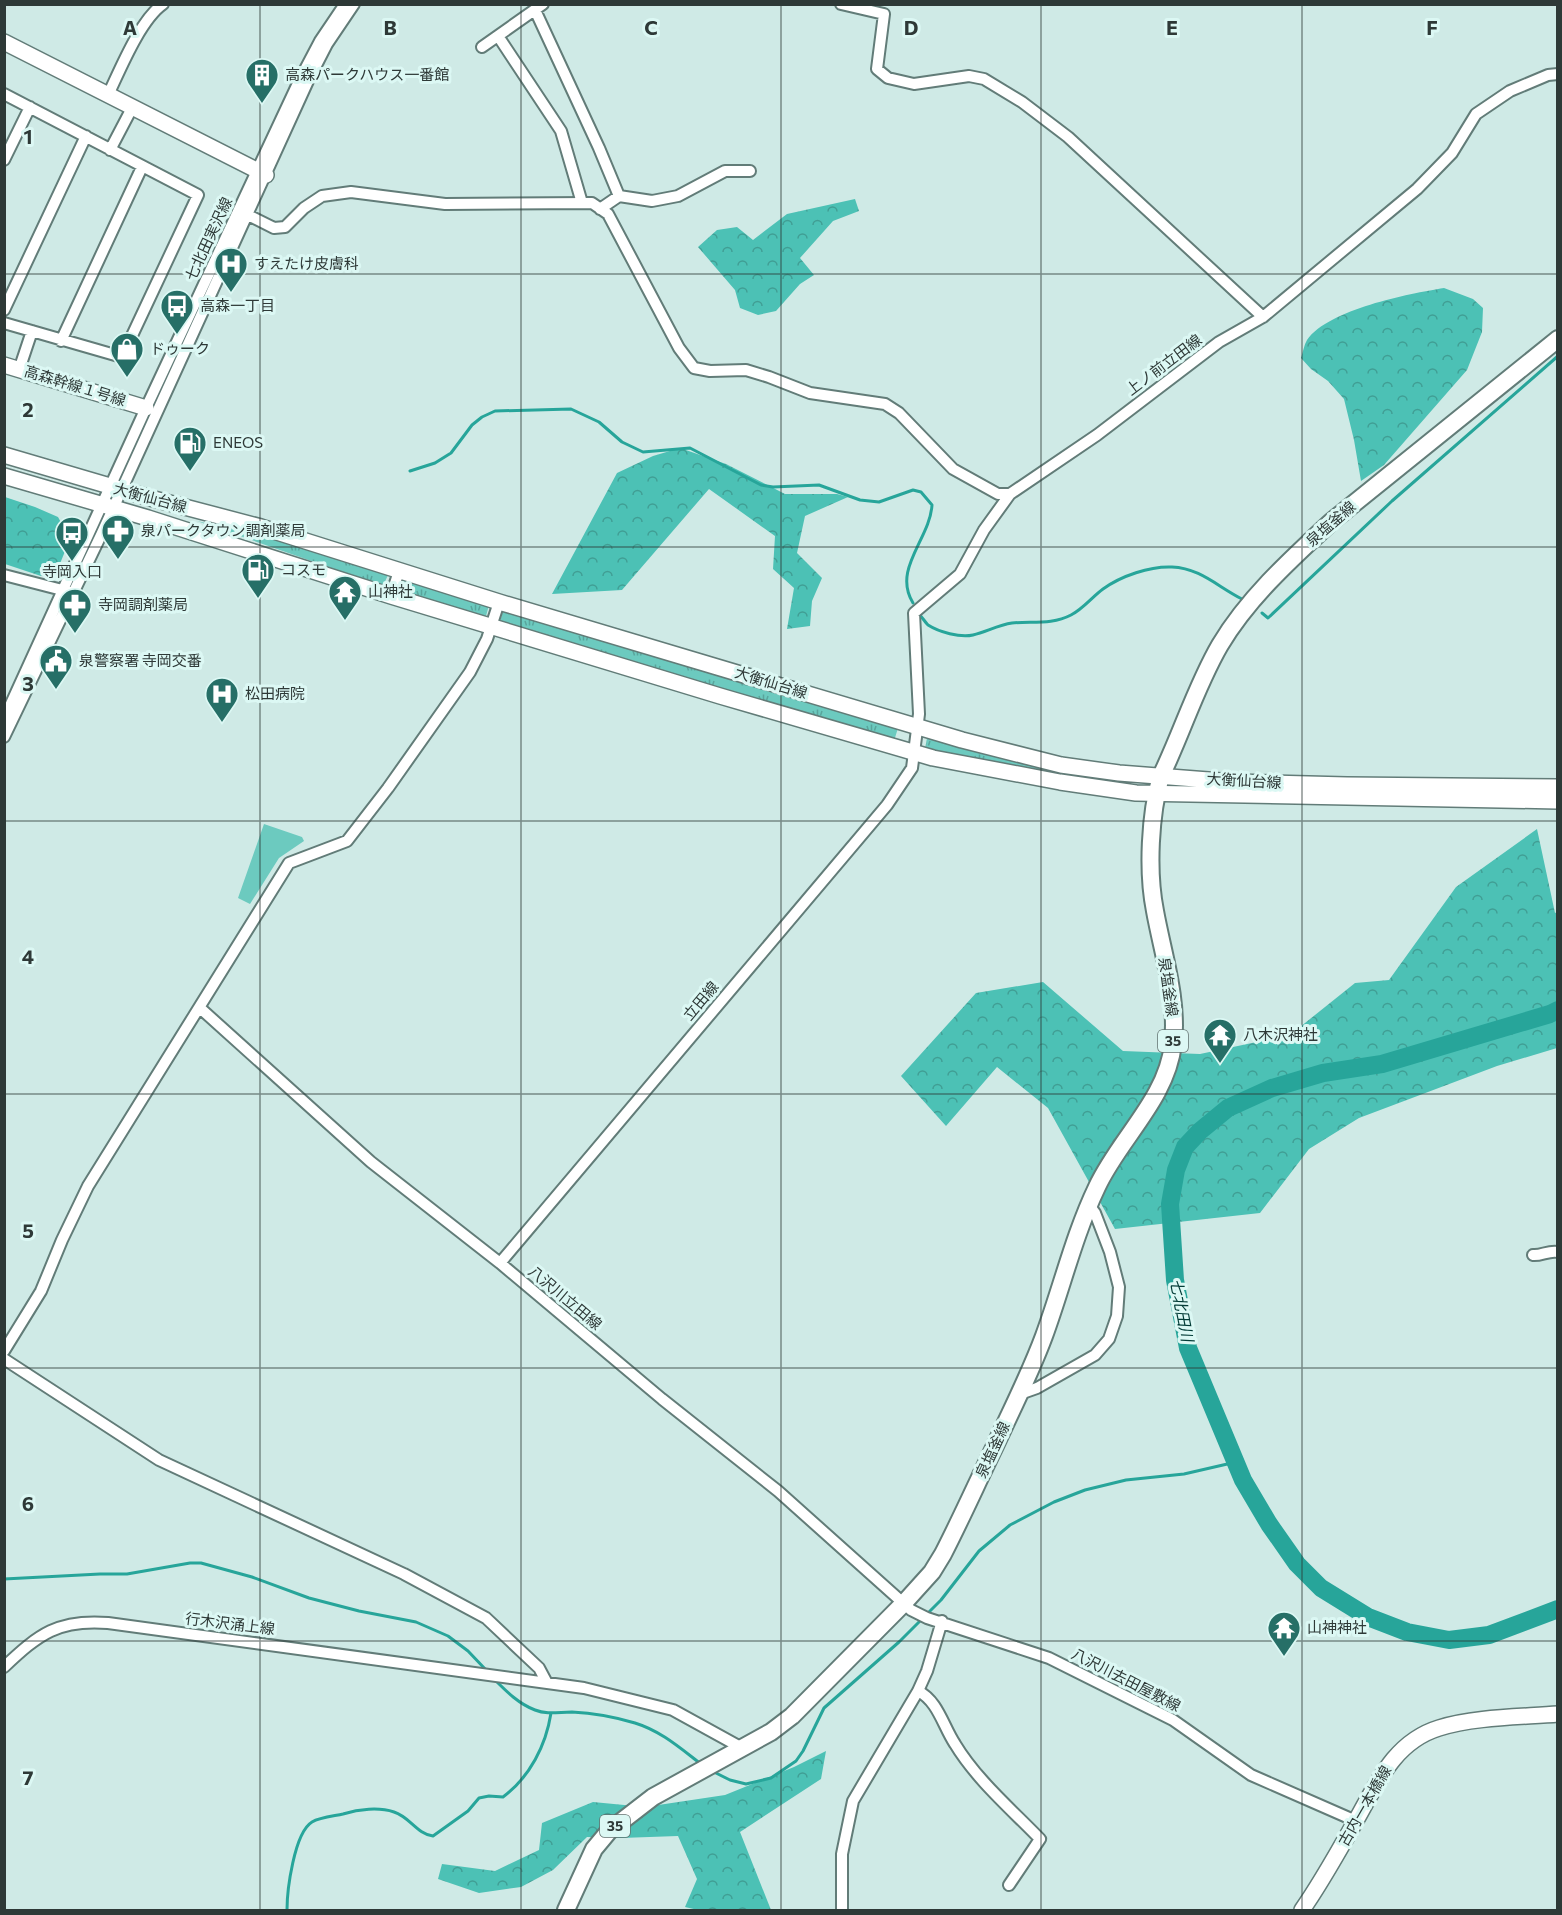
<svg xmlns="http://www.w3.org/2000/svg" width="1562" height="1915" viewBox="0 0 1562 1915" font-family="Commissioner,'Noto Sans JP',sans-serif">
  <style>
    .grass { fill: url(#grass-tufts) }
    .forest { fill: url(#forest-crowns) }
    .garden { fill: #6ccabf }
    .lines { fill: none; stroke-linecap: round; stroke-linejoin: round }
    .stream { stroke: #27a59a; stroke-width: 3 }
    .river { stroke: #27a59a; stroke-width: 18 }
    .street-casing { stroke: #627c78; stroke-width: 14 }
    .secondary-casing { stroke: #627c78; stroke-width: 18 }
    .primary-casing { stroke: #627c78; stroke-width: 20 }
    .street { stroke: #fff; stroke-width: 10 }
    .secondary { stroke: #fff; stroke-width: 15 }
    .primary { stroke: #fff; stroke-width: 16 }
    .grid { fill: none; stroke: #2e3937; stroke-width: 1.5; stroke-opacity: 0.55 }
    .labels { text-anchor: middle; stroke-width: 6; stroke-linejoin: round; paint-order: stroke }
    .shield { fill: #dcf8f4; stroke: #627270; stroke-width: 1.5 }
    .shield-label { font-size: 14px; font-weight: bold; fill: #2e3937 }
    .poi-label { font-size: 15px; fill: #2e3937; stroke: #dcf8f4; text-anchor: start }
    .street-label { font-size: 15px; fill: #2e3937; stroke: #dcf8f4 }
    .water-label { font-size: 16px; font-style: italic; fill: #023b36; stroke: #dcf8f4 }
    .grid-label { font-size: 20px; text-anchor: middle; font-weight: bold; fill: #2e3937; stroke: #dcf8f4; stroke-width: 6; stroke-linejoin: round; paint-order: stroke }
  </style>
  <defs>
    <pattern id="grass-tufts" width="24" height="20" patternUnits="userSpaceOnUse" patternTransform="scale(1.5)"><rect width="24" height="20" fill="#6ccabf"/><path d="M3 7l-1-3M5 7V3M7 7l1-3M15 17l-1-3M17 17v-4M19 17l1-3" fill="none" stroke="#59a59c"/></pattern>
    <pattern id="forest-crowns" width="20" height="18" patternUnits="userSpaceOnUse" patternTransform="scale(1.5)"><rect width="20" height="18" fill="#4cc1b5"/><path d="M2 6a3 3 0 1 1 6 0M12 15a3 3 0 1 1 6 0" fill="none" stroke="#409e94"/></pattern>
  </defs>
  <rect width="100%" height="100%" fill="#cfeae6"/>
  <path class="grass" d="M197 521 278 540 388 575 383 586Z
    M403 578 489 605 486 616 399 591Z
    M503 610 898 728 894 741 500 622Z
    M929 737 1079 777 1133 784V786L1007 767 925 749 927 738Z"/>
  <path class="forest" d="M855 199 859 211 833 221 800 258 814 275 800 284 776 311 758 315 740 308 735 290 698 247 717 230 737 227 753 240 787 214Z
    M1444 288 1473 299 1483 308 1482 332 1467 370 1384 465 1361 481 1354 440 1344 399 1328 381 1311 369 1301 358C1303 352 1304 345 1307 340 1329 309 1408 294 1444 288Z
    M680 448 726 464 785 494H837L848 497 805 516 797 553 822 578 812 601 810 626 787 629 794 588 773 569 775 536 709 489 622 590 552 594 617 473 653 456Z
    M5 497 35 507 58 517 70 539 57 571 41 576 5 564Z
    M1537 829 1555 913 1557 912V1048L1497 1066 1359 1118 1309 1149 1260 1213 1115 1229 1048 1108 997 1067 946 1126 901 1076 976 993 1043 982 1123 1051 1200 1054 1290 1035 1355 983 1389 980 1456 887Z
    M826 1751 821 1779 740 1832 771 1910H698L685 1907 697 1879 678 1836 621 1838 587 1837 553 1870 521 1887 479 1893 438 1879 442 1864 495 1871 539 1850 542 1823 593 1802 645 1807 725 1795 794 1767Z"/>
  <path class="garden" d="M264 824 302 837 304 841 279 858 250 904 238 898Z"/>
  <g class="lines">
    <path class="stream" d="M410 471 435 463 451 453 472 425 482 417 495 411 571 409 599 422 622 442 643 452 690 448 761 485 773 487 819 485 860 500 879 502 913 490 921 492 932 505C930 539 892 569 913 603
      M1262 613 1268 618 1392 501 1558 356
      M919 614C922 617 925 622 928 625 939 632 960 638 973 635 986 632 998 625 1012 623 1032 621 1052 625 1071 615 1083 609 1092 597 1103 589 1121 576 1150 566 1172 567 1200 568 1218 587 1242 599
      M4 1579 100 1574H127L190 1563H201L252 1577 309 1598 359 1611 416 1622 448 1636 468 1651 487 1671
      M495 1680C507 1692 519 1704 535 1710 547 1715 559 1712 572 1712 593 1713 615 1717 635 1723 661 1731 680 1748 701 1764
      M712 1771 730 1780 746 1784 771 1778 796 1761 803 1751 824 1708 899 1642 941 1600 979 1551 1010 1525 1054 1502 1085 1490 1126 1480 1184 1474 1236 1462
      M287 1910C287 1891 294 1833 312 1822 320 1817 334 1816 343 1814 359 1809 379 1807 394 1812 410 1817 417 1834 433 1836L468 1811 479 1798 489 1796 503 1797C530 1777 546 1745 551 1713"/>
    <path class="river" d="M1558 1010 1550 1014 1382 1064 1323 1073 1272 1088 1228 1108 1200 1131 1185 1147 1176 1170 1170 1204 1175 1280 1188 1348 1243 1480 1269 1524 1297 1564 1321 1588 1368 1617 1407 1632 1449 1640 1489 1635 1558 1609"/>
    <defs>
      <path id="street" d="M841 4 884 14 877 69 888 78 914 84 969 76 984 79 1022 102 1068 137 1263 317
        M535 10 599 148 619 196
        M498 36 561 131 582 203
        M482 47 543 4
        M4 94 198 195 122 357 4 323
        M108 95C120 70 140 20 163 4
        M110 150 132 108
        M4 160 30 107
        M600 209 619 196 652 201 678 196 725 171H750
        M248 215 274 228 285 227 304 208 322 196 351 192 445 204 592 203 608 214 679 348 694 368 710 371 746 370 769 377 810 393 885 404 899 413 953 469 998 494H1010
        M4 310 86 136
        M61 341 142 167
        M19 370 32 331
        M4 575 70 592
        M391 596 399 571
        M4 719 146 408 300 79 320 41 345 4
        M4 737 101 535 308 81 327 44 354 4
        M200 1008 371 1162 500 1263 662 1399 778 1491 911 1610 927 1618 1049 1658 1173 1720 1251 1775 1356 1821
        M1533 1255C1541 1256 1549 1250 1558 1252
        M500 1263 887 805 912 768 919 714 914 613 960 574 984 530 1010 494 1097 435 1219 342 1263 317 1417 189 1452 153 1476 114 1510 91 1548 75 1558 74
        M4 1351 41 1291 62 1240 88 1186 289 863 347 841 388 788 470 672 487 639 499 602
        M4 1359 159 1460 404 1574 486 1618 539 1668 547 1683
        M1020 1394 1037 1388 1095 1355 1109 1339 1117 1316 1119 1287 1110 1252 1095 1213 1089 1205
        M4 1667C39 1634 58 1619 108 1623L584 1688 673 1710 742 1748
        M918 1691C938 1701 943 1726 955 1744 976 1779 1011 1809 1040 1839L1009 1885
        M842 1910V1854L853 1801 918 1691 927 1671 942 1621"/>
      <path id="secondary" d="M4 42 266 175
        M4 365 146 408
        M4 455 154 499 261 527 499 602 962 740 1061 765 1119 773 1234 782 1347 785 1558 787
        M4 476 148 518 391 596 720 696 933 758 1060 782 1136 793 1558 801
        M1302 1910C1321 1883 1337 1854 1354 1824 1376 1786 1393 1742 1439 1728 1473 1717 1521 1717 1558 1714"/>
      <path id="primary" d="M566 1910 594 1849 609 1831 653 1797 771 1732 792 1716 904 1603 932 1572 943 1554C961 1519 977 1483 994 1448 1011 1411 1030 1374 1044 1336 1062 1287 1074 1235 1097 1187 1119 1139 1167 1099 1173 1044 1178 999 1163 955 1155 911 1147 871 1150 814 1161 776 1182 733 1196 686 1220 645 1248 598 1291 559 1331 522L1558 339"/>
    </defs>
    <use href="#street" class="street-casing"/>
    <use href="#secondary" class="secondary-casing"/>
    <use href="#primary" class="primary-casing"/>
    <use href="#street" class="street"/>
    <use href="#secondary" class="secondary"/>
    <use href="#primary" class="primary"/>
  </g>
  <path class="grid" d="M260 4V1910M521 4V1910M781 4V1910M1041 4V1910M1302 4V1910M4 274H1558M4 547H1558M4 821H1558M4 1094H1558M4 1368H1558M4 1641H1558"/>
  <defs>
    <symbol id="building-pin" viewBox="-11 -11 22 30"><path d="M0 17L-7.5 6A9.5 9.5 0 1 1 7.5 6Z" fill="#266f67" stroke="#dcf8f4"/><path d="M-4-6H4V6H1V3H-1V6H-4ZM-2.5-4.3h1.7v1.8h-1.7ZM.8-4.3h1.7v1.8H.8ZM-2.5-1h1.7V.8h-1.7ZM.8-1h1.7V.8H.8Z" fill="#fff"/></symbol>
    <symbol id="hospital-pin" viewBox="-11 -11 22 30"><path d="M0 17L-7.5 6A9.5 9.5 0 1 1 7.5 6Z" fill="#266f67" stroke="#dcf8f4"/><path d="M-5-5h3v3.5h4V-5h3V5h-3V1.5h-4V5h-3Z" fill="#fff"/></symbol>
    <symbol id="bus-pin" viewBox="-11 -11 22 30"><path d="M0 17L-7.5 6A9.5 9.5 0 1 1 7.5 6Z" fill="#266f67" stroke="#dcf8f4"/><path d="M-5-6H5V4H4V6H2V4H-2V6H-4V4H-5ZM-3.5-4V0h7V-4ZM-3.5 1.2v1.5H-2V1.2ZM2 1.2v1.5H3.5V1.2Z" fill="#fff"/></symbol>
    <symbol id="shop-pin" viewBox="-11 -11 22 30"><path d="M0 17L-7.5 6A9.5 9.5 0 1 1 7.5 6Z" fill="#266f67" stroke="#dcf8f4"/><path d="M-5-2.5h2.3a2.7 3.5 0 0 1 5.4 0H5L5.5 6h-11ZM-1.5-2.5h3a1.5 2.3 0 0 0-3 0Z" fill="#fff"/></symbol>
    <symbol id="fuel-pin" viewBox="-11 -11 22 30"><path d="M0 17L-7.5 6A9.5 9.5 0 1 1 7.5 6Z" fill="#266f67" stroke="#dcf8f4"/><path d="M-5.5-6h7V0h2V4h1.3V-2.5L3-4.5l.8-.8L6-3V5H2.5V1h-1V6h-7ZM-4.2-4.7v3.2H.2V-4.7Z" fill="#fff"/></symbol>
    <symbol id="pharmacy-pin" viewBox="-11 -11 22 30"><path d="M0 17L-7.5 6A9.5 9.5 0 1 1 7.5 6Z" fill="#266f67" stroke="#dcf8f4"/><path d="M-2-6h4v4h4v4h-4v4h-4v-4h-4v-4h4Z" fill="#fff"/></symbol>
    <symbol id="temple-pin" viewBox="-11 -11 22 30"><path d="M0 17L-7.5 6A9.5 9.5 0 1 1 7.5 6Z" fill="#266f67" stroke="#dcf8f4"/><path d="M0-6L5-2H3V0L6.5 2.5H4V6H1.5V3h-3V6H-4V2.5H-6.5L-3 0V-2H-5Z" fill="#fff"/></symbol>
    <symbol id="civic-pin" viewBox="-11 -11 22 30"><path d="M0 17L-7.5 6A9.5 9.5 0 1 1 7.5 6Z" fill="#266f67" stroke="#dcf8f4"/><path d="M-.6-6.5H3V-4.5H.6V-3L4-1V1h2V6H-6V1h2V-1L-.6-3ZM-1.2 2.5V6h2.4V2.5Z" fill="#fff"/></symbol>
  </defs>
  <g fill-rule="evenodd">
    <use href="#building-pin" x="243" y="56" width="38" height="52"/>
    <use href="#hospital-pin" x="212" y="245" width="38" height="52"/>
    <use href="#bus-pin" x="158" y="287" width="38" height="52"/>
    <use href="#shop-pin" x="108" y="330" width="38" height="52"/>
    <use href="#fuel-pin" x="171" y="424" width="38" height="52"/>
    <use href="#pharmacy-pin" x="99" y="512" width="38" height="52"/>
    <use href="#bus-pin" x="53" y="514" width="38" height="52"/>
    <use href="#fuel-pin" x="239" y="551" width="38" height="52"/>
    <use href="#temple-pin" x="326" y="573" width="38" height="52"/>
    <use href="#pharmacy-pin" x="56" y="586" width="38" height="52"/>
    <use href="#civic-pin" x="37" y="642" width="38" height="52"/>
    <use href="#hospital-pin" x="203" y="675" width="38" height="52"/>
    <use href="#temple-pin" x="1201" y="1016" width="38" height="52"/>
    <use href="#temple-pin" x="1265" y="1609" width="38" height="52"/>
  </g>
  <g class="labels">
    <g class="shield">
      <rect x="1158" y="1030" width="30" height="22" rx="4.5"/>
      <rect x="600" y="1815" width="30" height="22" rx="4.5"/>
    </g>
    <g class="shield-label">
      <text x="1173" y="1046">35</text>
      <text x="615" y="1831">35</text>
    </g>
    <g class="poi-label">
      <text x="285" y="80">高森パークハウス一番館</text>
      <text x="254" y="269">すえたけ皮膚科</text>
      <text x="200" y="311">高森一丁目</text>
      <text x="150" y="354">ドゥーク</text>
      <text x="213" y="448">ENEOS</text>
      <text x="141" y="536">泉パークタウン調剤薬局</text>
      <text x="281" y="575">コスモ</text>
      <text x="72" y="577" text-anchor="middle">寺岡入口</text>
      <text x="368" y="597">山神社</text>
      <text x="98" y="610">寺岡調剤薬局</text>
      <text x="79" y="666">泉警察署 寺岡交番</text>
      <text x="245" y="699">松田病院</text>
      <text x="1243" y="1040">八木沢神社</text>
      <text x="1307" y="1633">山神神社</text>
    </g>
    <g class="street-label">
      <text transform="translate(209 239) rotate(-65)" y="5">七北田実沢線</text>
      <text transform="translate(1164 365) rotate(-37)" y="5">上ノ前立田線</text>
      <text transform="translate(75 386) rotate(17)" y="5">高森幹線１号線</text>
      <text transform="translate(150 498) rotate(15)" y="5">大衡仙台線</text>
      <text transform="translate(1331 524) rotate(-41)" y="5">泉塩釜線</text>
      <text transform="translate(771 683) rotate(17)" y="5">大衡仙台線</text>
      <text transform="translate(1244 781) rotate(3)" y="5">大衡仙台線</text>
      <text transform="translate(1168 987) rotate(82)" y="5">泉塩釜線</text>
      <text transform="translate(701 1001) rotate(-50)" y="5">立田線</text>
      <text transform="translate(565 1298) rotate(40)" y="5">八沢川立田線</text>
      <text transform="translate(993 1450) rotate(-65)" y="5">泉塩釜線</text>
      <text transform="translate(230 1624) rotate(7)" y="5">行木沢涌上線</text>
      <text transform="translate(1126 1680) rotate(27)" y="5">八沢川去田屋敷線</text>
      <text transform="translate(1365 1806) rotate(-60)" y="5">古内一本橋線</text>
    </g>
    <g class="water-label">
      <text transform="translate(1182 1310) rotate(79)" y="6">七北田川</text>
    </g>
  </g>
  <g class="grid-label">
    <text x="130" y="35">A</text>
    <text x="390" y="35">B</text>
    <text x="651" y="35">C</text>
    <text x="911" y="35">D</text>
    <text x="1172" y="35">E</text>
    <text x="1432" y="35">F</text>
    <text x="28" y="144">1</text>
    <text x="28" y="417">2</text>
    <text x="28" y="691">3</text>
    <text x="28" y="964">4</text>
    <text x="28" y="1238">5</text>
    <text x="28" y="1511">6</text>
    <text x="28" y="1785">7</text>
  </g>
  <rect width="1562" height="1915" fill="none" stroke="#2e3937" stroke-width="12"/>
</svg>
